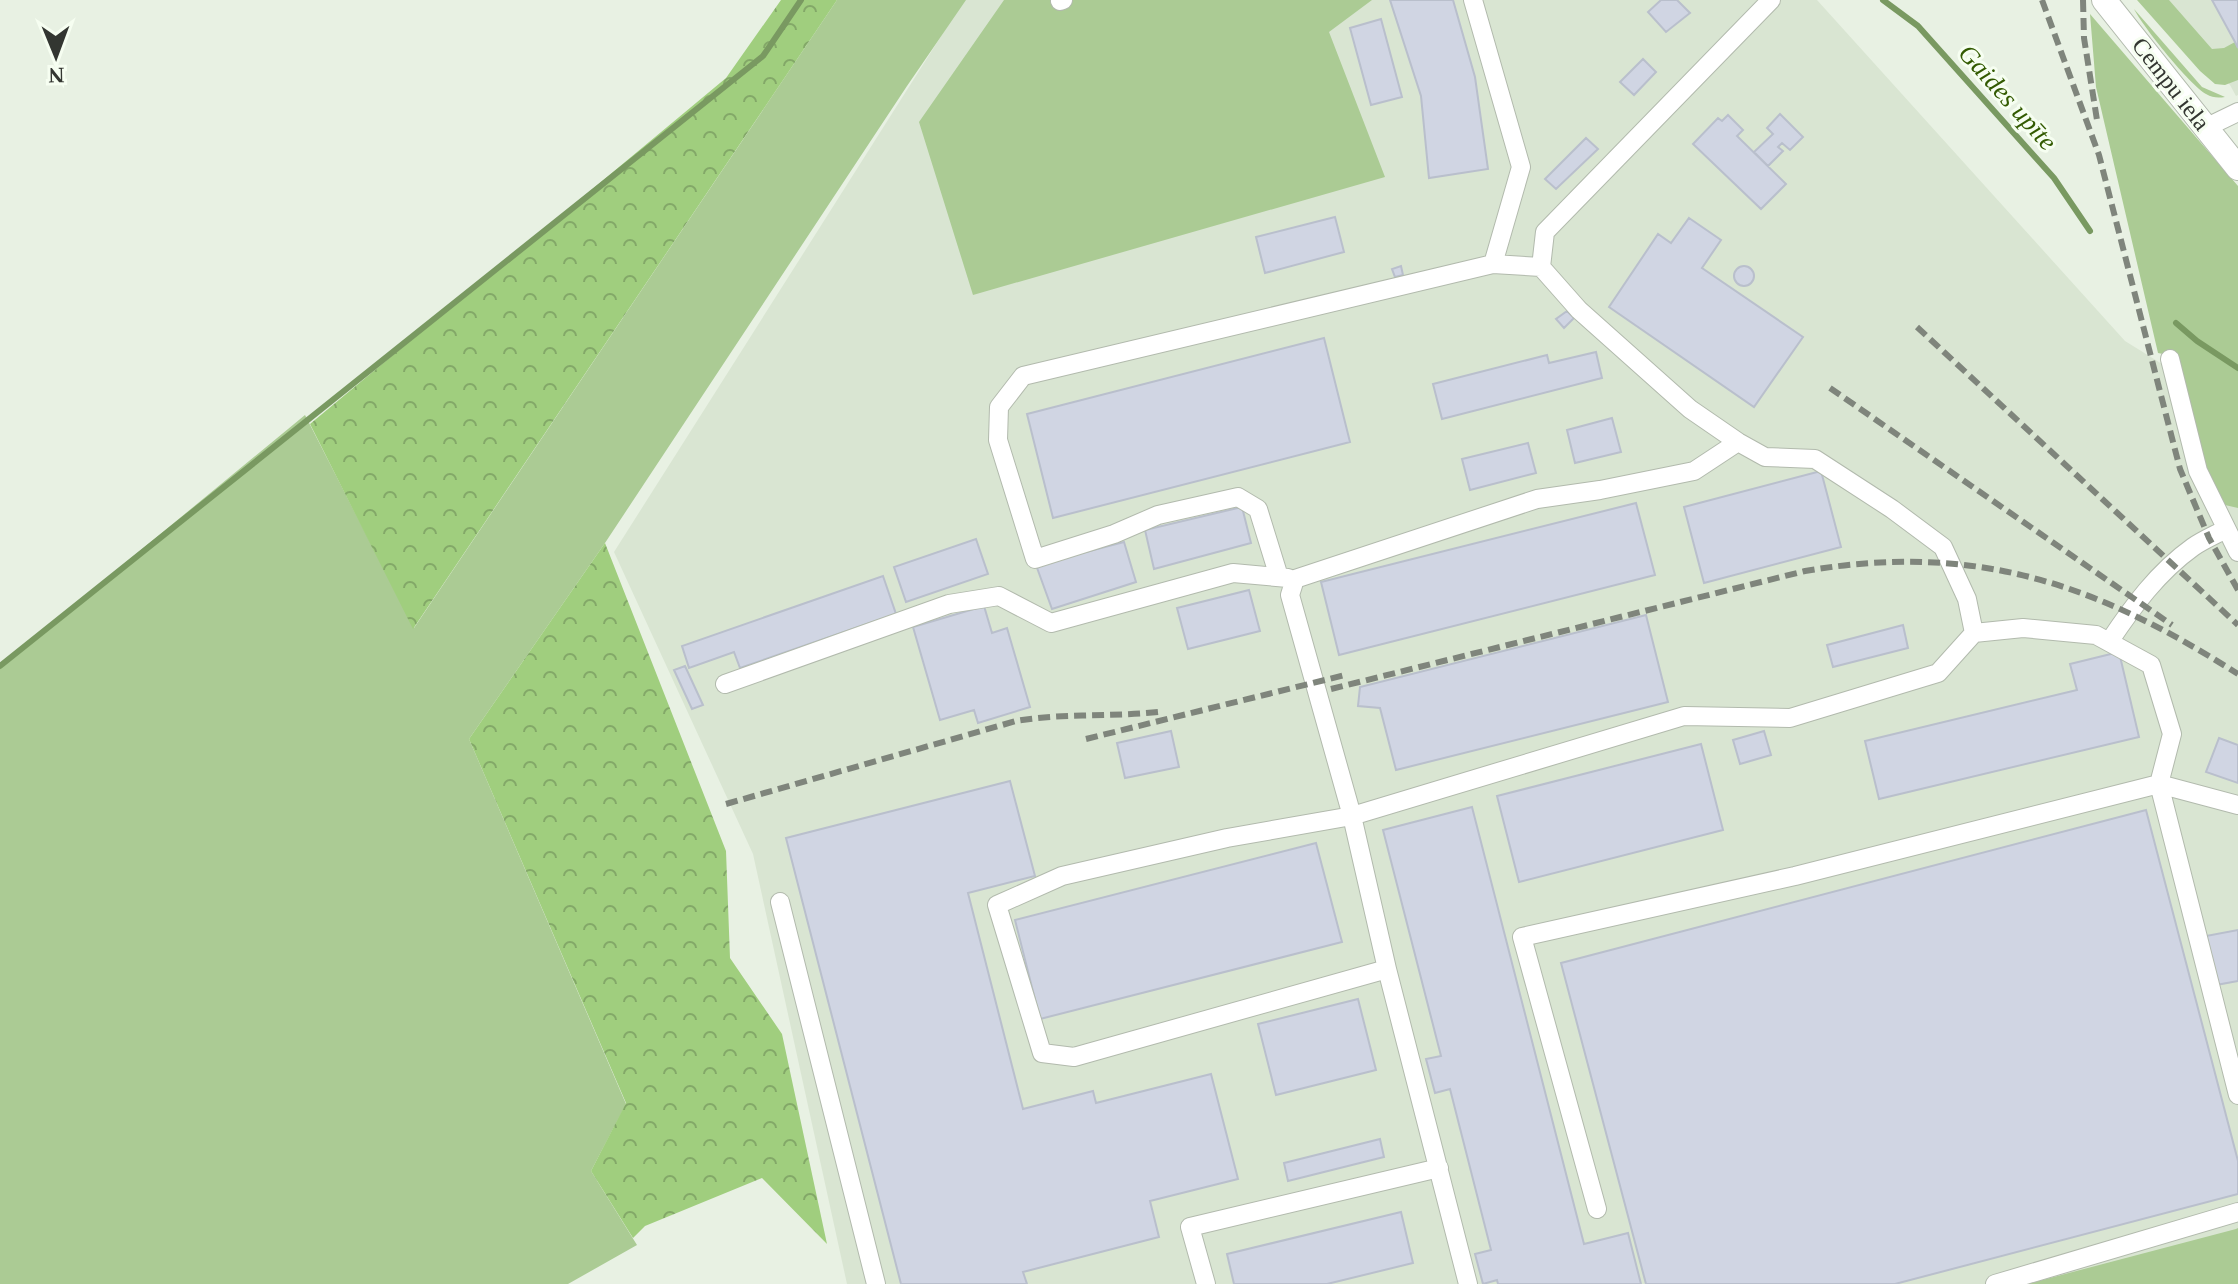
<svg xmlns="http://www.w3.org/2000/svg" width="2238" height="1284" viewBox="0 0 2238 1284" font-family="Georgia,serif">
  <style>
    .built { fill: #d9e5d2 }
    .grass { fill: #abcb94 }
    .forest { fill: url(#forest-crowns) }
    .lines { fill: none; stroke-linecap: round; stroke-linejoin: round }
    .stream { stroke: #799961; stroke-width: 6 }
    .building { fill: #d0d5e3; stroke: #b9bfcc; stroke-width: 2 }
    .minor-casing { stroke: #b2baad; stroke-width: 20 }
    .major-casing { stroke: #b2baad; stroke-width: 26 }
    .minor { stroke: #fff; stroke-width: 18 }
    .major { stroke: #fff; stroke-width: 24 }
    .rail { stroke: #7f857c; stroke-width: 6; stroke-dasharray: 12 6; stroke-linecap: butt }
    .labels { text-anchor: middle; stroke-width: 6; stroke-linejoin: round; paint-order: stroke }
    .street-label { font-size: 24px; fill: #333631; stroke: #f6fef1 }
    .water-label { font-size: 26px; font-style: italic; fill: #325a01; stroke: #f6fef1 }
  </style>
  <defs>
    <pattern id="forest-crowns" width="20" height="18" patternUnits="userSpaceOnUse" patternTransform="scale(2)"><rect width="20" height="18" fill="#a0ce7e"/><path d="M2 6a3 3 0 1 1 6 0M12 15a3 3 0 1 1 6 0" fill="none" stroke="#83a868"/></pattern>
  </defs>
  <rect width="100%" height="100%" fill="#e8f1e3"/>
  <path class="built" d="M964 0H1817L2125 341 2238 411V1284H847L753 854 614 552Z
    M2147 0H2238V95L2236 96 2230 85Z"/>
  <path class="grass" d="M837 0H966L907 86 605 543 469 739 626 1104 591 1171 637 1245 568 1284H0V666L305 415 414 628Z
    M1004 0H1372L1329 32 1385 177 973 295 919 122Z
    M2137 0H2169L2212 49 2224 48 2235 42 2238 48V80L2225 85 2215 84 2200 71Z
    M2134 9 2202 87 2225 97C2218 98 2213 98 2206 94 2190 85 2143 27 2134 9Z
    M2090 14 2238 186V508L2225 505 2215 498 2187 407 2178 357 2158 353 2096 87Z
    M2238 1228V1284H2027L2236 1229Z"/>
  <path class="forest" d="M781 0H837L413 629 310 424 726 78Z
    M605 543 726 851 730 958 782 1034 827 1244 762 1178 645 1226 633 1238 591 1171 626 1103 469 739Z"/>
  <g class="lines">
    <path class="stream" d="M1883 0 1918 26 2054 178 2090 231
      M2176 323 2197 341 2238 368
      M0 666 763 56 801 0"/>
  </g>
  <path class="building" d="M1390 0H1453L1475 77 1488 169 1429 178 1421 96Z
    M1661 0H1677L1690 13 1666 32 1648 12Z
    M2212 0H2238V48L2235 42Z
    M1381 19 1402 97 1371 105 1350 28Z
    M1643 59 1656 72 1634 95 1620 82Z
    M1780 114 1803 137 1790 150 1782 143 1778 147 1783 151 1768 166 1754 152 1773 134 1767 128Z
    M1728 115 1743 130 1737 136 1786 184 1761 209 1693 144 1718 118 1722 121Z
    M1586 138 1598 149 1556 189 1545 179Z
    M1335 217 1344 252 1265 273 1256 237Z
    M1689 218 1721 240 1702 268 1803 337 1754 407 1609 307 1658 234 1671 243Z
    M1401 266 1403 275 1395 277 1392 269Z
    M1734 276a10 10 0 1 1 20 0a10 10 0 1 1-20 0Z
    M1567 311 1574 318 1564 328 1556 319Z
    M1324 338 1350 442 1053 518 1027 414Z
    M1596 352 1602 378 1442 419 1433 384 1547 355 1549 363Z
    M1612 418 1621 452 1575 463 1567 430Z
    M1528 443 1536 473 1470 490 1462 459Z
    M1821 471 1841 547 1704 583 1684 507Z
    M1636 503 1655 575 1339 655 1321 582Z
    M1242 507 1251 543 1154 569 1145 530Z
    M976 539 988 574 906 602 894 567Z
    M1124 542 1136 582 1052 609 1036 565Z
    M883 576 896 614 740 668 734 652 689 668 682 646Z
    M1249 590 1260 631 1188 649 1177 608Z
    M984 606 992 633 1007 628 1030 707 978 723 974 710 940 720 913 627Z
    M1646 615 1668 702 1396 770 1380 708 1358 706 1360 687Z
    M1903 625 1908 648 1833 667 1827 645Z
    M2119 652 2139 737 1879 799 1865 741 2077 690 2070 664Z
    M685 666 703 705 692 709 674 670Z
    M1171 731 1179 767 1125 778 1117 743Z
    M1764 731 1771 755 1740 764 1733 740Z
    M2219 738 2238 745V783L2206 772Z
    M1701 744 1723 830 1519 882 1497 796Z
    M1010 781 1035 876 968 893 1023 1109 1093 1091 1096 1103 1211 1074 1238 1179 1150 1201 1159 1237 1023 1272 1027 1284H901L786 838Z
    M1472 807 1584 1244 1628 1233 1641 1284H1498L1497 1280 1483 1284 1475 1254 1491 1250 1450 1089 1435 1093 1426 1059 1441 1056 1383 830Z
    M2146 810 2238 1161V1194L1895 1284H1646L1561 963Z
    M1316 843 1342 942 1040 1019 1015 920Z
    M2238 930V981L2216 985 2206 936Z
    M1358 999 1376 1070 1276 1095 1258 1024Z
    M1380 1139 1384 1157 1288 1181 1284 1163Z
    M1401 1212 1413 1263 1327 1284H1234L1227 1254Z"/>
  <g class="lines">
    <defs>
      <path id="minor" d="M1473 0 1521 167 1493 264
        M1060 1 1063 0
        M2205 128 2238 112
        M2170 359 2198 471 2238 552
        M1279 577 1258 509 1238 497 1158 515 1114 534 1035 559 998 440 999 407 1023 376 1493 264 1541 267
        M2109 642C2133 606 2158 572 2193 547 2203 540 2215 535 2226 529
        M725 684 949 604 999 596 1051 623 1233 573 1288 578
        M2238 805 2159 784 2238 1095
        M780 902 876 1284
        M1387 969 1074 1057 1042 1053 997 905 1062 876 1227 838 1352 816 1290 595 1295 579 1537 499 1600 490 1694 471 1738 442
        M1597 1209 1522 937 1795 876 2159 784 2172 734 2151 665 2096 635 2023 628 1974 633 1967 599 1943 547 1892 509 1815 459 1765 457 1738 442 1690 409 1579 310 1541 267 1545 232 1771 0
        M1206 1284 1190 1227 1439 1168
        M1468 1284 1387 969 1352 816 1684 716 1790 718 1938 673 1974 633
        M1995 1284 2238 1212"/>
      <path id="major" d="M2104 0 2238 168"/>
    </defs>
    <use href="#minor" class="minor-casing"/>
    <use href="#major" class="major-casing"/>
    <use href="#minor" class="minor"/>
    <use href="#major" class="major"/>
    <path class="rail" d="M2042 0 2099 155 2180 469 2209 538 2238 590
      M2083 0 2084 38 2097 120
      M1917 327 2238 625
      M1830 388 2172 625
      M1331 689 1805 571C1975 542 2095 583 2238 674
      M1086 739 1345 675
      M726 804 1016 721C1063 713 1111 717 1158 712"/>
  </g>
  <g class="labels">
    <g class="street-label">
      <text transform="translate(2171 84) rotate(52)" y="8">Cempu iela</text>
    </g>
    <g class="water-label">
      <text transform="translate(2008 97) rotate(48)" y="9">Gaides upīte</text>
    </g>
  </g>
  <g transform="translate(56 56) rotate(179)" stroke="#f6fef1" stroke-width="6" paint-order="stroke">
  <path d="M0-6L14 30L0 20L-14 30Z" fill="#333631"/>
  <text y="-12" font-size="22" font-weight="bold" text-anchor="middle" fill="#333631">N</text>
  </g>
</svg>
